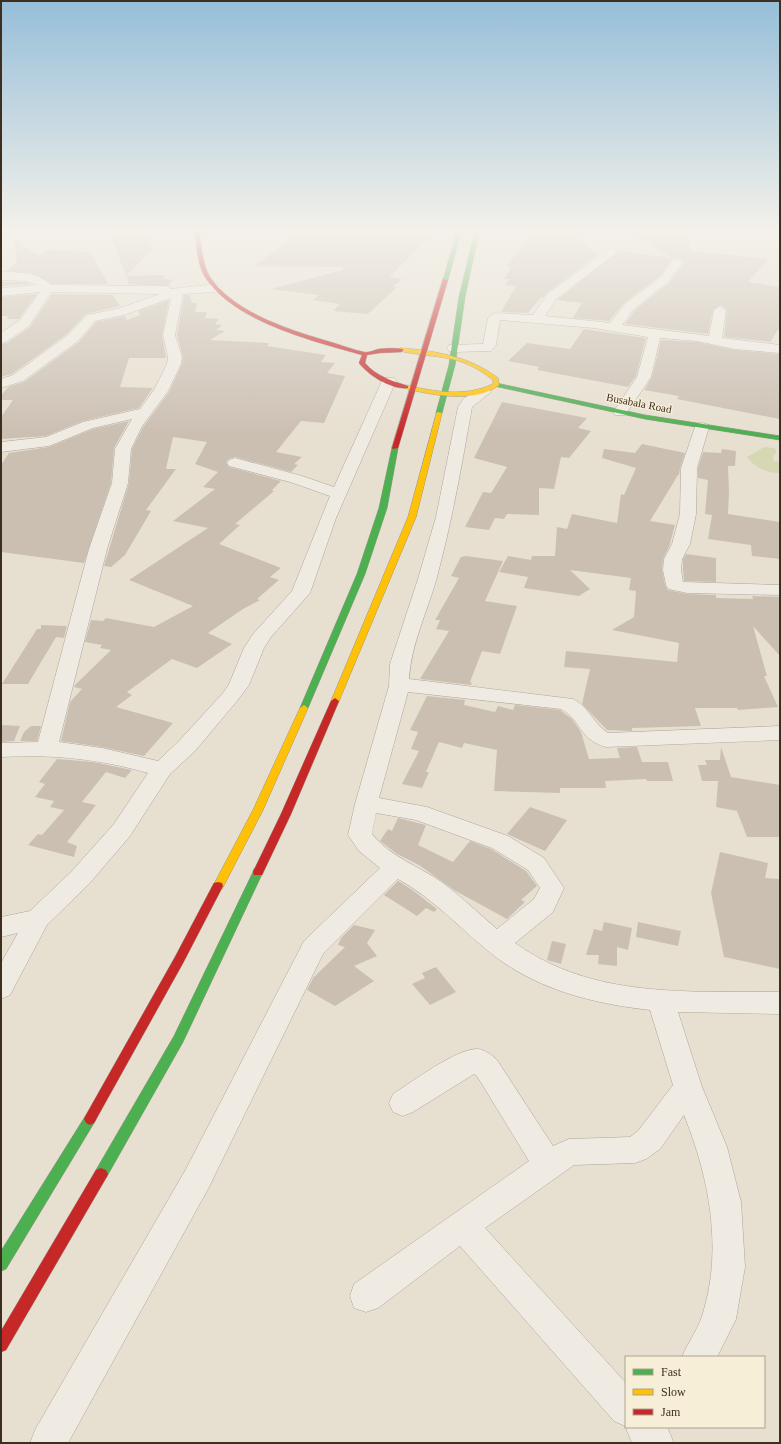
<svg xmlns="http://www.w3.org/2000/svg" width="781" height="1444" viewBox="0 0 781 1444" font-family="Georgia,serif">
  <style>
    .green { fill: #d6d7b3 }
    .building { fill: #cbbfb2 }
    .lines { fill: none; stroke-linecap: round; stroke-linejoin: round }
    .street-casing { stroke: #ada599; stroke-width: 1 }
    .fast-casing { stroke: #9c958a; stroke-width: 1 }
    .slow-casing { stroke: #9c958a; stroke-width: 1 }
    .jam-casing { stroke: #9c958a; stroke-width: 1 }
    .street { fill: #efebe3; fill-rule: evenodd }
    .fast { fill: #4caf50; fill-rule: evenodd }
    .slow { fill: #ffc107; fill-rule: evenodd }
    .jam { fill: #c62828; fill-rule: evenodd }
    .labels { text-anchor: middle; stroke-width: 3; stroke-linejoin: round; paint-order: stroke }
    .far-street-label { font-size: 11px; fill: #3d2e20; stroke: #f7eed8 }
  </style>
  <rect width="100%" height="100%" fill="#e7e0d1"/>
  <path class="green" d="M764 447 774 448 777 451 773 457 774 461 780 462V473C766 473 755 468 747 457Z"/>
  <path class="building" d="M299 232H401L398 235 428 237 390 277 402 279 393 287H397L368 314 333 311 340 304 313 300 319 295 271 289 343 270V267L255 266Z
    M535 232H569L595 253 599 254 547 293 543 298 541 297 528 313 501 312 516 286 505 285 509 279H504L511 267 506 266Z
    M665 233 667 237 688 238 690 251 768 259 748 282 780 287V327L770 342 780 343 724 337 727 310 721 305 713 310 708 334 625 324 635 310 670 282 684 263V261L678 258 672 259 660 276 625 302 609 321 573 318 582 303 557 300 619 251 672 258 637 236Z
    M135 234 138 239 147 238 153 248 126 276 111 236Z
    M14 239 38 256 50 249 91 253 108 284H52L34 274 7 271 17 262Z
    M165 275 164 279 173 280 168 286 129 284 126 276Z
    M1 282H26L30 284 1 286Z
    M37 294 19 319H6L9 316H1V297Z
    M52 294 113 295 120 306 86 314 67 334 12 374 1 377V344L7 343 30 327Z
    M184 295H190L192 303H197L195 312H207L205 318 219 319 215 324 223 325 216 330 225 331 210 340 269 343 267 346 326 355 321 362 335 363 327 373 345 376 324 423 301 421 276 452 302 457 294 464 298 465 291 472 235 457 229 459 226 462 229 467 281 481 272 490 274 491 235 524 240 525 219 544 281 568 270 577 279 580 257 599 260 600 243 609 208 633 232 644 197 668 172 659 127 692 132 695 116 707 173 723 144 756 102 747 61 741 70 702 82 689 74 687 75 685 111 650 100 648 102 645 85 642 91 620 103 621 106 618 154 627 193 606 129 580 208 528 173 521 215 489 203 487 218 472 195 464 207 442 173 437 166 469H176L146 510 151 511 125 555 111 567 104 566 129 483 132 449 143 427 169 392 182 364 183 357 177 335Z
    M169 300 162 335 166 358H129L120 387 153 388 139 408 83 421 46 436 1 439V417L13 400H1V396L8 387 24 382 79 342 96 322 125 316 127 320 140 315 138 311Z
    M584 329 646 338 636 376 628 387 537 370 539 367 508 361 527 343 570 349Z
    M661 340 697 342 734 350 780 354V419L677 399 679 396 644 390 652 377Z
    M502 402 587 418 578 428 591 431 569 458 561 457 554 489 539 488V515L507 514 504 519 495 518 489 530 465 527 483 492 491 493 507 467 474 458Z
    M129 421 114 448 111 483 84 563 1 552V465L9 453 49 447 93 429Z
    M642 444 685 453 680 468 679 475H678L650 521 675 525 669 547 663 559 662 570 665 585 668 590 687 594 716 595V598L753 599 752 596 780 597V656L753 626 767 676H764L778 707 738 710 737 708H695L701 726 632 728V731L607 730 582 704 590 669 564 667 566 651 677 662 679 643 612 630 634 617 636 591 629 590 631 578 570 570 590 589 579 596 524 588 528 577 499 572 508 556 531 560 532 556H555L557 527 567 529 572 514 617 523 621 494 624 495 636 468 602 458 604 449 635 453Z
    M722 449 736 451 735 466H728L729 492 728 514 780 522V559L752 556 751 545 708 539 712 515 705 514 708 480 698 478V468L703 452 721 453Z
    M686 554 716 558V582L684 581 683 570V559Z
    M466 556 503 561 485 601 517 606 500 654 482 651 470 682 472 683 471 685 420 679 449 631 436 629 440 620H435L459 578 451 576 461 557Z
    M41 625 67 626 64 638 56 637 28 684H2L37 629H41Z
    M427 696 465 700 464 705 495 712 498 706 513 710 515 705 560 710 572 719 581 732 589 759 620 758 617 748 637 747 642 762H668L673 781H647L646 779 605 781 606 788H560V793L494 791 497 750 464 743 462 748 439 742 426 772H429L422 788 402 784 419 751 411 749 418 732 410 730Z
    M1 725 20 726 14 741 1 742Z
    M31 726H41L37 741H20L24 732Z
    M721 747 731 777 780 785V837H747L737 811 716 807 718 781H702L698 765H707L705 760H720Z
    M57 759 93 762 132 770 125 778 106 772 82 802 96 805 67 842 77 846 74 857 28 845 38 834 42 835 64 810 50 807 54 801 35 797 45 784 39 782Z
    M530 807 567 820 545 851 507 834Z
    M398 818 426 825 418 845 453 862 470 841 491 849 526 871 537 886 521 900 525 902 507 919 454 890 419 865 397 854 380 841 388 829 392 831Z
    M720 852 768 863 765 878 780 879V969L724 957 711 893Z
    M398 881 411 889 437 909 434 912 426 908 417 916 384 895Z
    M604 922 632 928 628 950 617 947V966L598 964 599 955H586L594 929 602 931Z
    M638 922 681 931 678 946 636 937Z
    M354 925 375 930 367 943 377 956 354 966 374 981 335 1006 307 990 313 978 345 947 338 945 341 938Z
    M552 941 566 944 561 964 547 960Z
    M436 967 456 992 430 1005 412 984 425 978 422 973Z"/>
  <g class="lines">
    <defs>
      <path id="street" d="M612 248 616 249 618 251 616 253 556 299 545 316 610 323 626 303 661 277 673 260 677 259 683 262 669 281 634 309 622 325 709 336 714 310 720 306 726 310 722 338 780 345V353L734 349 697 341 660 338 651 377 625 415H615L613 412 637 377 648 337 594 328 500 320 496 345 491 351 454 352 449 351 447 348 449 345 483 344 488 318 494 313 533 315 548 294 608 249Z
        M1 272C18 272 38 272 51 285L166 286 171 289 216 284 222 288 216 292 183 294 175 335 182 357 181 364 168 391 142 426 131 449 128 483 107 549 59 742 102 748 158 761 179 741 223 693 229 684 244 648 253 634 292 591 330 496 290 482 229 466 227 463 229 460 235 458 302 476 334 487 382 381 384 378H394L396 381 336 518 310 593 271 637 264 648 249 685 237 701 195 751 170 774 130 836 89 884 47 925 10 995 1 999V963L18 933 1 937V917L30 911 71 872 114 824 148 773C100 759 51 754 1 757V743L38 742 89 549 112 483 115 449 132 419 93 428 49 446 1 452V442L46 437 83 422 140 409 154 390 167 364 168 357 163 335 171 298 124 315 95 321 78 341 23 381 1 388V379L13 375 68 335 87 315 117 309 160 294 51 292 29 326 6 342 1 343V333L20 320 40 292 1 296V288L37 285 26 281 1 280Z
        M484 388 489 389 491 392 472 407C462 464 452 521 437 577 428 610 411 644 409 679L573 699C589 707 594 724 608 733L780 726V740L606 747C578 739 582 720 561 709L408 692 379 798 427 807 508 836 544 858 564 888 553 912 515 943C593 999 688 991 780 992V1014L678 1012 702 1087 727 1147 741 1202 745 1267 736 1319 717 1357H682C688 1342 699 1328 703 1313 723 1248 709 1177 684 1115L660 1149 646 1159 635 1163 574 1165 485 1228 626 1383V1427H667L673 1441 672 1443H632L625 1426 614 1421 460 1246 378 1308 366 1312 354 1308 350 1296 354 1284 529 1161 477 1076 474 1074 413 1112 403 1116 393 1112 389 1103 393 1094C412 1082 457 1048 478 1049 485 1050 492 1055 497 1060L553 1146 569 1139 630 1137 638 1131 673 1085 650 1010C596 1004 542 991 497 958 463 932 436 900 398 879L323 954 208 1189 68 1443H30L35 1430 186 1169 304 941 380 868 359 851 348 835 355 804 389 686 390 664 418 579 436 517 458 407 464 398ZM376 813 416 820 492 848 528 870 540 888 534 899 497 929C479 914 462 897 443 883 419 866 390 857 372 834Z
        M702 423 707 424 709 427 697 468 696 514 690 544 682 559 681 570 683 582 780 585V595L687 593 669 589 666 585 663 570 664 559 672 544 680 514 681 468 695 427 697 424Z"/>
      <path id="fast" d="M457 232H461L448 280 443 281Z
        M475 232H479L465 297 455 365 442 413 439 415 436 413 449 365 459 297Z
        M496 383 645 415 780 436V440L645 419 494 386V384Z
        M395 446 398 448 387 508 365 574 308 708 304 711 301 710 300 708 357 574 379 508 392 448Z
        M258 868 262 869 263 872 183 1042 106 1178 101 1180 96 1178 94 1174 96 1170 174 1036 253 872 254 869Z
        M90 1113 94 1115 96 1119 94 1123 6 1269 1 1271V1251L86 1115Z"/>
      <path id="slow" d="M401 348C436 351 469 356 498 378L499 385C476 404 430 395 404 388L403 387 406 385C435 392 465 397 493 384V380C459 353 438 359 399 351V349Z
        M437 412 442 413 416 517 339 701 335 704 332 703 331 701 408 517Z
        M304 705 308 708 263 810 222 889H214L213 886 253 810 300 708Z"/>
      <path id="jam" d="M195 232H199C202 247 202 264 210 277 235 314 293 331 334 343 344 346 354 350 364 352 369 353 374 350 379 349 386 348 396 348 403 349V351L401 352 379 353 367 355 365 363C376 376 392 381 408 386V388C392 390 369 376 359 363L362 355C313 341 234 322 205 277 197 264 197 247 195 232Z
        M443 279 448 280 398 448 393 449 392 448Z
        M335 698 339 701 291 814 262 875H254L253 872 281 814 331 701Z
        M218 882 222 883 223 886 183 963 94 1123 90 1125 86 1123 84 1119 86 1115 175 957 214 883Z
        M101 1168 106 1170 108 1174 106 1178 6 1350 1 1352V1331L96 1170Z"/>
    </defs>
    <use href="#street" class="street-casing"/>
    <use href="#fast" class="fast-casing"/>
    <use href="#slow" class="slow-casing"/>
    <use href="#jam" class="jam-casing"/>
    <use href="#street" class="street"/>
    <use href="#fast" class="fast"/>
    <use href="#slow" class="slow"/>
    <use href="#jam" class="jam"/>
  </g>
  <linearGradient id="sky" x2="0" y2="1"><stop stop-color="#96bed9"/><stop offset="0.53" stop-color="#f4f1ea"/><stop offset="1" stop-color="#f4f1ea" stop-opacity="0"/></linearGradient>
  <rect width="781" height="435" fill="url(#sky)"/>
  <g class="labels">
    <g class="far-street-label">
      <text transform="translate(639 403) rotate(11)" y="4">Busabala Road</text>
    </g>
  </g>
  <rect width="781" height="1444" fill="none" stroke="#3d2e20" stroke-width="4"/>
  <rect x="625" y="1356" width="140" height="72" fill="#f7eed8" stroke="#ada18e"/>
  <rect x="633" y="1369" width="20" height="6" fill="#4caf50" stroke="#ada18e"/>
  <text x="661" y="1376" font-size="12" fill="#3d2e20">Fast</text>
  <rect x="633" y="1389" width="20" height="6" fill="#ffc107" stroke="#ada18e"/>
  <text x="661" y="1396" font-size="12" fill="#3d2e20">Slow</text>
  <rect x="633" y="1409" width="20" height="6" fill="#c62828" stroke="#ada18e"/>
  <text x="661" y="1416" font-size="12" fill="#3d2e20">Jam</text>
</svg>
